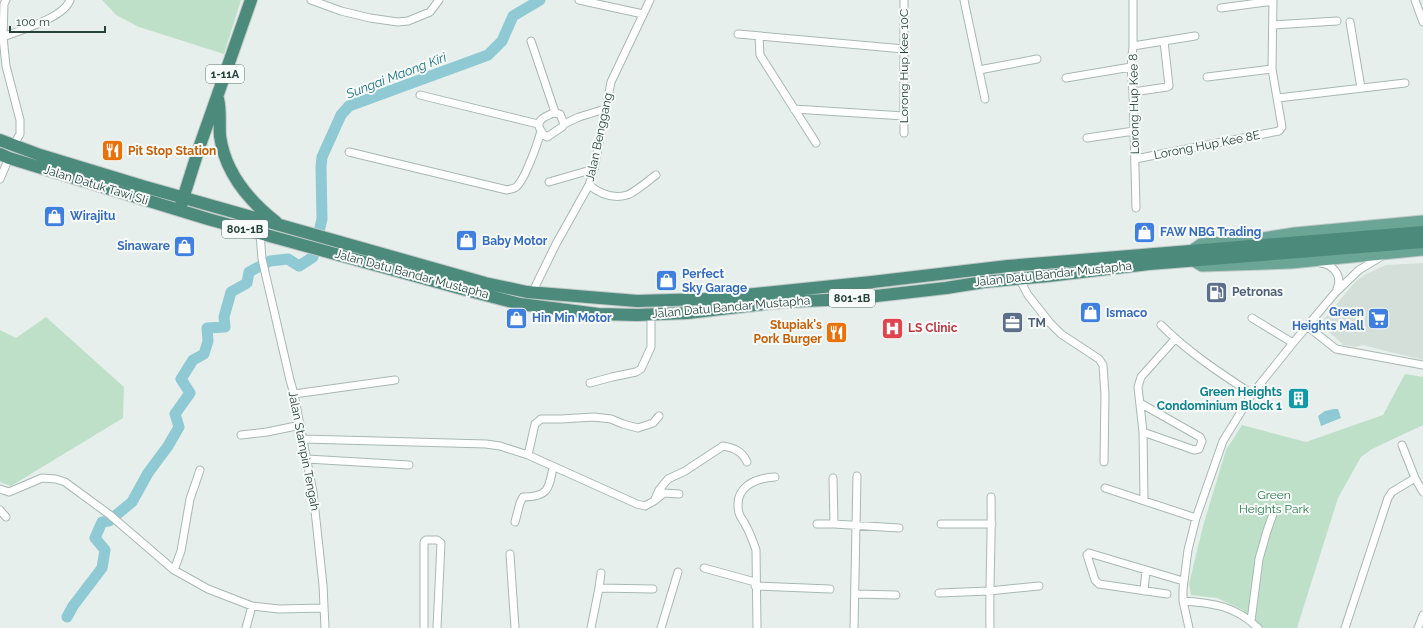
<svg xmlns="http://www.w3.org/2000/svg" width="1423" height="628" viewBox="0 0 1423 628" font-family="Raleway,sans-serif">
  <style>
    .built { fill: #d4dfda }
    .green { fill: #bfe0c8 }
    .water { fill: #8ec9d4 }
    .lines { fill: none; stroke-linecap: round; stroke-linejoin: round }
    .river { stroke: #8ec9d4; stroke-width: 11 }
    .minor-casing { stroke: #a8b8b2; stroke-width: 9 }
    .primary-casing { stroke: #c2cac8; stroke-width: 13 }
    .trunk-casing { stroke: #c2cac8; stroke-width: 14 }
    .minor { stroke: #fff; stroke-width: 7 }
    .primary { stroke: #6aa596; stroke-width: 11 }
    .trunk { stroke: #4c8a7c; stroke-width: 12 }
    .labels { text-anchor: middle; stroke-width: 4; stroke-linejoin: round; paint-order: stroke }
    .shield { fill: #f7fbf9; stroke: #637a73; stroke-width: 1 }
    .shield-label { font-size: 11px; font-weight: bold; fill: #24423a }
    .street-label { font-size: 12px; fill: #24423a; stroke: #f7fbf9 }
    .food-label { font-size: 12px; font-weight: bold; fill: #c56008; stroke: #f7fbf9; text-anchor: start }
    .shop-label { font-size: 12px; font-weight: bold; fill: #366cbe; stroke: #f7fbf9; text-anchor: start }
    .service-label { font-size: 12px; font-weight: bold; fill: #4e5e75; stroke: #f7fbf9; text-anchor: start }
    .health-label { font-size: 12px; font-weight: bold; fill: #be3a42; stroke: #f7fbf9; text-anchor: start }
    .culture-label { font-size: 12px; font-weight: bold; fill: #0d838f; stroke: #f7fbf9; text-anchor: end }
    .park-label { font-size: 12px; fill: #2d7a4b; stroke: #f7fbf9 }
    .water-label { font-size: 13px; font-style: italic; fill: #1c6f80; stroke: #f7fbf9 }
  </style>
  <rect width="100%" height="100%" fill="#e6efeb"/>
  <path class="built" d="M1423 263V360L1362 345 1355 347 1344 345 1320 324 1356 281 1366 274 1386 265Z"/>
  <path class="green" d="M102 0H241L224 54 139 27 116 15Z
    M46 317 124 387 123 418 11 486 0 482V330L16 338Z
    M1405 374 1423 377V425L1372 449 1361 457 1338 498 1297 628H1264L1252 620 1243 610 1217 598 1191 595 1189 584 1203 526 1226 450 1242 425 1306 442 1383 415Z"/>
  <path class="water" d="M1334 409H1338L1341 418 1321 426 1318 416 1325 411Z"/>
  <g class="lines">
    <path class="river" d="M67 617 73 606 102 568 105 550 95 538 102 522 109 521 132 502 148 473 168 446 179 427 175 414 190 393 181 379 193 360 204 354 208 341 207 328 225 327 224 317 231 292 247 283 249 272 270 261 288 259 299 266 313 257 322 219 321 167 322 157 341 115 349 106 488 55 502 41 513 16 540 0"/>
    <defs>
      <path id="minor" d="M311 0 341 11 370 18 398 22 408 21 430 12 439 0
        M579 0 643 14
        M904 0V133
        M964 0 985 99
        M1133 0V46L1131 67 1133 92 1136 208
        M1415 0 1423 22
        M1221 8 1273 1
        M1350 22 1361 88
        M1273 25 1337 21
        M738 34 904 49
        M759 36 760 55 816 143
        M3 37 4 4 6 0
        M531 41 555 112
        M1133 46 1195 36
        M979 70 1037 59
        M1207 77 1272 69
        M1066 78 1131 67
        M1133 92 1167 87 1169 86 1164 41
        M420 95 538 124
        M1278 98 1405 83
        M794 109 904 116
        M553 113 560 114 564 124 562 127 547 137C543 135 542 133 540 129 535 120 547 116 553 113Z
        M564 124 579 117 605 109
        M1087 138 1134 131
        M13 146 20 134V120L6 66 3 37C20 30 64 18 70 0
        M349 152 507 190C510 189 514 189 516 187 525 180 538 142 541 131
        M1135 159 1279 131 1282 127 1272 69 1273 0
        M0 179 9 158
        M549 182 594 169
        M589 185C600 194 613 199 627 195 634 193 649 180 656 175
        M260 233 262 259 290 380 294 394 313 492 323 585 325 628
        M1320 263C1333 264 1343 276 1337 289
        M1019 278 1028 295 1050 323 1061 334 1099 359 1103 365 1105 395 1104 462
        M532 293 556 244 589 185 594 169 611 82 650 0
        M1252 318 1293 343
        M1161 325C1188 352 1220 373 1252 394
        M1307 326 1336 349 1423 365
        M590 383 612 377 636 372 641 369 651 347V314
        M294 394 395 380
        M1140 403 1200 437 1202 441 1199 449 1194 450 1143 432
        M241 435 267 432 301 425
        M304 439 486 444 500 446 528 455 637 504 645 506 654 501 664 493 679 494
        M1402 445 1415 478 1423 492
        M528 455 535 424 541 419H561L594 417 611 419 623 424 638 428 653 423 659 416
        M307 459 409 465
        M833 478 834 524 899 528
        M1105 488 1196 518
        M0 489 9 492 42 478 56 479 65 482 110 515 174 570 208 589 252 606 279 609 324 608
        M655 499 659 490 668 479 685 471 723 446C734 448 742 451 747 462
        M1144 500 1143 432 1138 387 1141 377 1175 339
        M0 510 6 517
        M515 522 520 503 523 497C549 497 549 488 553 467
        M817 524H834
        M941 524H992
        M510 554 515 628
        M704 568 755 582
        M174 570 181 551 190 499 200 470
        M755 586 830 589
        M599 588 653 589
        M1144 591 1146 570
        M939 593 989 591 1039 586
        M855 594 896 595
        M1167 594 1099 584 1095 580 1087 555 1089 553 1183 581
        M1183 601C1213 603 1236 606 1258 628
        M1251 621 1259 559 1267 531 1275 508
        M246 628 252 606
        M424 628V542L426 540H437L441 543 437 628
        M591 628 599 588 601 573
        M661 628 678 572
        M757 628 756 550C753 541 750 533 745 524 743 520 740 517 739 513 733 488 754 478 775 477
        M854 628 857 476
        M990 628C989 584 992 541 991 497
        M1189 628 1183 601V589L1188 550 1196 518 1223 441 1252 394 1293 343 1335 293 1359 270 1382 256
        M1345 628 1388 498 1392 492 1415 478
        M1418 628 1423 615"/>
      <path id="primary" d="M1191 251 1201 244 1244 241 1295 233 1423 221
        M1192 260 1202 266 1291 263 1423 250"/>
      <path id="trunk" d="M218 99C221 111 219 123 220 136 225 173 248 200 276 222
        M0 140 40 155 142 186 485 283 527 292 637 301 705 299 872 282 1008 266 1423 232
        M0 154 9 158 208 219 470 291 520 304 598 314 637 315 687 313 782 302 850 299 946 288 984 282 1048 276 1149 264 1423 242
        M181 205 199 148 251 0"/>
    </defs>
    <use href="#minor" class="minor-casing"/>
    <use href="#primary" class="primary-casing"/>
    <use href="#trunk" class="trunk-casing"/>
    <use href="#minor" class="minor"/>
    <use href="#primary" class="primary"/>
    <use href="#trunk" class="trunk"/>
  </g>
  <defs>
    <symbol id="restaurant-square" viewBox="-11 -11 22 22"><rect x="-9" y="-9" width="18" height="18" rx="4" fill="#e8710a" stroke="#f7fbf9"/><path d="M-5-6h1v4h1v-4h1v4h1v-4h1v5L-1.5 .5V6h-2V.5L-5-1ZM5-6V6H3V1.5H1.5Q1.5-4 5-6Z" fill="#fff"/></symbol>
    <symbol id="shop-square" viewBox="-11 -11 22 22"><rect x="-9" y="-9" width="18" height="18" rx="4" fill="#3f7fe0" stroke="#f7fbf9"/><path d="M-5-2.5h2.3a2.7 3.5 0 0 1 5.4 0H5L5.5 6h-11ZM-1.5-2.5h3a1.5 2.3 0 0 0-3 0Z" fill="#fff"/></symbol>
    <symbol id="fuel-square" viewBox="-11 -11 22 22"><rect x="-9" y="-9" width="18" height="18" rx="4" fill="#5c6f8a" stroke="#f7fbf9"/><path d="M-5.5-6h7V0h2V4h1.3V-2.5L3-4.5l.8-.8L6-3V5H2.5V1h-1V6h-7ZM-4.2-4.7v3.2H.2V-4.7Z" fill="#fff"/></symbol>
    <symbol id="supermarket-square" viewBox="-11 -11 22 22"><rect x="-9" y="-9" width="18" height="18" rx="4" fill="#3f7fe0" stroke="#f7fbf9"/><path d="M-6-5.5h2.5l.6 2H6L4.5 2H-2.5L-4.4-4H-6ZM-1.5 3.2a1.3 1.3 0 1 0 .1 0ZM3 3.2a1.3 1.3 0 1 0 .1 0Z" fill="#fff"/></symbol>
    <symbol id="office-square" viewBox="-11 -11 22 22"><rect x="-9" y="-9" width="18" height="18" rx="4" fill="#5c6f8a" stroke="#f7fbf9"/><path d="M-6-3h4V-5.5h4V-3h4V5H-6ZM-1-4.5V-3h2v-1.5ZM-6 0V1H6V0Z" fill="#fff"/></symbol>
    <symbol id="hospital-square" viewBox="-11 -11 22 22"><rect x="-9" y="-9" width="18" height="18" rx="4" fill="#e0444e" stroke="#f7fbf9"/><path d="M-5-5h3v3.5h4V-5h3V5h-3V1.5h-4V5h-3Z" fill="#fff"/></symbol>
    <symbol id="building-square" viewBox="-11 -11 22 22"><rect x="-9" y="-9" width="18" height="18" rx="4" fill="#0f9aa8" stroke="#f7fbf9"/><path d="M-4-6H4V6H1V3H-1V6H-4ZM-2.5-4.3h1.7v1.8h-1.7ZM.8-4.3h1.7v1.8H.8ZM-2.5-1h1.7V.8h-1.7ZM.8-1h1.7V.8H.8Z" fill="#fff"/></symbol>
  </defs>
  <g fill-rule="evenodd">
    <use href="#restaurant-square" x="100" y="138" width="25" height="25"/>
    <use href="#shop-square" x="42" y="204" width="25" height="25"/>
    <use href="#shop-square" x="1132" y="220" width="25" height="25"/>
    <use href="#shop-square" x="454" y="228" width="25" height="25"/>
    <use href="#shop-square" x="172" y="234" width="25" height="25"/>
    <use href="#shop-square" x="654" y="268" width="25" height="25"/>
    <use href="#fuel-square" x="1204" y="280" width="25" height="25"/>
    <use href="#shop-square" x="1078" y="300" width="25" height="25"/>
    <use href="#shop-square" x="504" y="306" width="25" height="25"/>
    <use href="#supermarket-square" x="1366" y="306" width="25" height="25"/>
    <use href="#office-square" x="1000" y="310" width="25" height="25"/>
    <use href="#hospital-square" x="880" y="316" width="25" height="25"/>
    <use href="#restaurant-square" x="824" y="320" width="25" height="25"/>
    <use href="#building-square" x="1286" y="386" width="25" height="25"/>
  </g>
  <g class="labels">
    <g class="shield">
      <rect x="206" y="65" width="38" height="18" rx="3"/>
      <rect x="222" y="220" width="46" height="18" rx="3"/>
      <rect x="829" y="289" width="46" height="18" rx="3"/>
    </g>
    <g class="shield-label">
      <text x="225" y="78">1-11A</text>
      <text x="245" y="233">801-1B</text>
      <text x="852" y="302">801-1B</text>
    </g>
    <g class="street-label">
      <text transform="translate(904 66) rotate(-90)" y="4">Lorong Hup Kee 10C</text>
      <text transform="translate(1134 104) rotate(-91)" y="4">Lorong Hup Kee 8</text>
      <text transform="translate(599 137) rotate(-78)" y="4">Jalan Benggang</text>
      <text transform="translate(1207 145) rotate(-11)" y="4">Lorong Hup Kee 8E</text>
      <text transform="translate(96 185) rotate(17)" y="4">Jalan Datuk Tawi Sli</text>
      <text transform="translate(412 274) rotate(15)" y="4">Jalan Datu Bandar Mustapha</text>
      <text transform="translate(1053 274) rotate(-6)" y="4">Jalan Datu Bandar Mustapha</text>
      <text transform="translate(731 307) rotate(-5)" y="4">Jalan Datu Bandar Mustapha</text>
      <text transform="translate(304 451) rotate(79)" y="4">Jalan Stampin Tengah</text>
    </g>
    <g class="food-label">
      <text x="128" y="155">Pit Stop Station</text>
      <text x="822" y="329" text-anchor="end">Stupiak's<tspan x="822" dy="14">Pork Burger</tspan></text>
    </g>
    <g class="shop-label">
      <text x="70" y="220">Wirajitu</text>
      <text x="1160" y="236">FAW NBG Trading</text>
      <text x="482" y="245">Baby Motor</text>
      <text x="170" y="250" text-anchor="end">Sinaware</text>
      <text x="682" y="278">Perfect<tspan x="682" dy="14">Sky Garage</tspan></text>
      <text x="1364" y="316" text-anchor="end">Green<tspan x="1364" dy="14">Heights Mall</tspan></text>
      <text x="1106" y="317">Ismaco</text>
      <text x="532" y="322">Hin Min Motor</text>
    </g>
    <g class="service-label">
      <text x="1232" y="296">Petronas</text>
      <text x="1028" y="327">TM</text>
    </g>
    <g class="health-label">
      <text x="908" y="332">LS Clinic</text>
    </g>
    <g class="culture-label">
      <text x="1282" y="396">Green Heights<tspan x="1282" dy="14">Condominium Block 1</tspan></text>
    </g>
    <g class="park-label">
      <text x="1274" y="499">Green<tspan x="1274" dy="14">Heights Park</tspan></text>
    </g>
    <g class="water-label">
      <text transform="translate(396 75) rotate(-21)" y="5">Sungai Maong Kiri</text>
    </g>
  </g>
  <path d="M10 26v6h95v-6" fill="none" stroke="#24423a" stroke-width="2"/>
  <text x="16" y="26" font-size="12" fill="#24423a" stroke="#f7fbf9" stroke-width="3" paint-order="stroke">100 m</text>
</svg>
